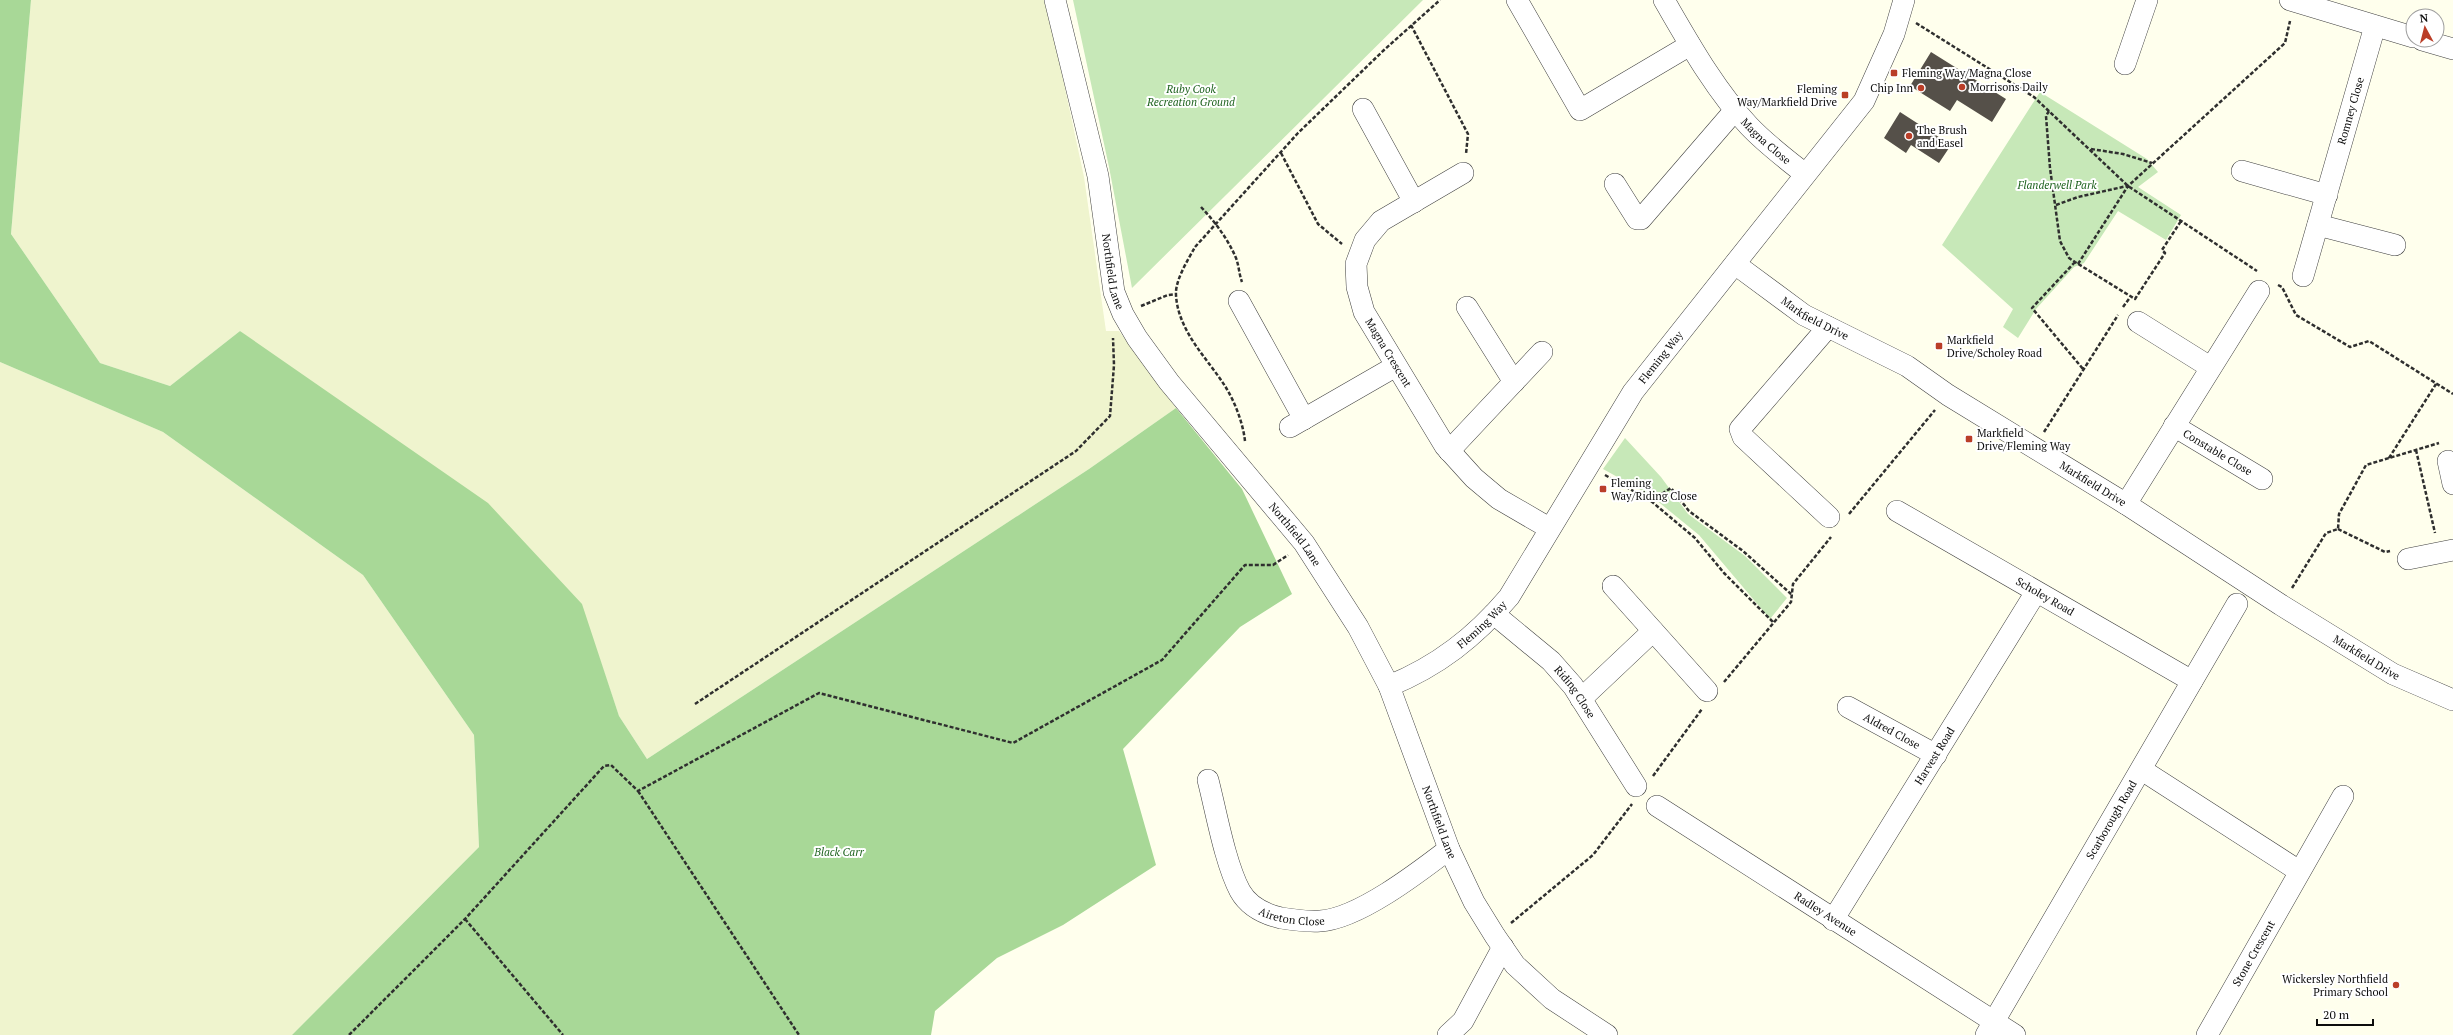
<svg xmlns="http://www.w3.org/2000/svg" width="2453" height="1035" viewBox="0 0 2453 1035" font-family="'PT Serif',serif">
  <style>
    .farmland { fill: #eff4ce }
    .green { fill: #c7e8b8 }
    .forest { fill: #a8d897 }
    .building { fill: #555049 }
    .lines { fill: none; stroke-linecap: round; stroke-linejoin: round }
    .minor-casing { stroke: #404040; stroke-width: 22 }
    .path { stroke: #2f2f2f; stroke-width: 2.5; stroke-dasharray: 4 2; stroke-linecap: butt }
    .minor { stroke: #fff; stroke-width: 21 }
    .poi-dot { fill: #ba3e28; stroke: #fff; stroke-width: 1.5 }
    .labels { text-anchor: middle; stroke-width: 4; stroke-linejoin: round; paint-order: stroke }
    .poi-label { font-size: 11px; fill: #0d0d0d; stroke: #fff; text-anchor: start }
    .park-label { font-size: 11px; font-style: italic; fill: #1f631f; stroke: #fff }
    .street-label { font-size: 11px; fill: #0d0d0d; stroke: #fff }
  </style>
  <rect width="100%" height="100%" fill="#ffffed"/>
  <path class="farmland" d="M31 0H1046L1084 177 1106 331H1119L1176 408 1089 469 647 759 619 716 581 604 240 331 170 386 100 363 11 234Z
    M0 362 163 432 363 575 474 735 479 847 292 1035H0Z"/>
  <path class="green" d="M1073 0H1423L1132 288 1109 167Z
    M2040 92 2147 159 2158 172 2138 187 2181 215 2166 240 2118 211 2084 263 2074 267 2036 309 2018 338 2003 327 2013 309 1942 245Z
    M1625 438 1661 477 1688 514 1745 556 1787 598 1770 619 1699 535 1650 495 1603 469Z"/>
  <path class="forest" d="M0 0H31L11 234 100 363 170 386 240 331 488 503 582 604 619 716 647 759 1089 469 1176 408 1242 489 1292 594 1240 627 1123 749 1156 865 1063 925 997 958 935 1011 931 1035H292L479 847 474 735 363 575 163 432 0 362Z"/>
  <path class="building" d="M1931 52 2006 99 1992 122 1957 100 1950 111 1910 86Z
    M1900 112 1951 145 1939 163 1911 145 1906 153 1884 138Z"/>
  <g class="lines">
    <defs>
      <g id="minor">
        <path id="s1" d="M1055 0 1098 176 1114 292 1123 314 1137 338 1169 382 1304 543 1358 627 1389 686 1449 849 1474 902 1495 936 1515 965 1552 999 1607 1035"/>
        <path d="M1517 0 1580 110 1690 45"/>
        <path id="s2" d="M1664 0C1689 43 1715 90 1749 126 1766 144 1786 159 1805 174"/>
        <path d="M2290 0 2413 37"/>
        <path d="M2422 40 2453 49"/>
        <path d="M2125 64 2147 0"/>
        <path d="M1363 109 1414 202"/>
        <path d="M2242 171 2327 195"/>
        <path id="s3" d="M1463 173 1381 221 1365 240 1356 264 1357 287 1364 312 1445 446 1474 478 1499 499 1549 528"/>
        <path d="M1615 184 1637 219H1641L1735 110"/>
        <path d="M2318 225 2395 245"/>
        <path id="s4" d="M1735 264 1804 315 1907 366 1948 395 2126 504 2281 605 2393 674 2453 700"/>
        <path id="s5" d="M2303 276 2375 26"/>
        <path d="M1239 301 1304 419"/>
        <path d="M1467 307 1514 382"/>
        <path d="M2138 322 2210 367"/>
        <path d="M1828 327 1740 429 1743 437 1829 517"/>
        <path id="s6" d="M2174 426 2262 479"/>
        <path d="M1290 427 1396 366"/>
        <path d="M1449 451 1542 352"/>
        <path d="M2448 461 2453 484"/>
        <path d="M2126 504 2259 291"/>
        <path id="s7" d="M1897 511 2192 681"/>
        <path d="M2408 559 2453 550"/>
        <path d="M1613 586 1707 691"/>
        <path id="s8" d="M1494 614 1551 661 1573 686 1636 786"/>
        <path id="s9" d="M1389 686C1438 666 1475 637 1509 597L1633 392 1864 101 1894 34 1904 0"/>
        <path d="M1581 699 1653 631"/>
        <path id="s10" d="M1848 707 1936 755"/>
        <path d="M2142 770 2299 871"/>
        <path id="s11" d="M1208 780C1216 811 1225 863 1240 891 1249 907 1264 914 1281 918 1294 920 1307 922 1320 921 1358 919 1419 872 1449 849"/>
        <path id="s12" d="M1657 806 2015 1035"/>
        <path id="s13" d="M1833 920 2036 592"/>
        <path d="M1448 1035 1463 1021 1503 947"/>
        <path id="s14" d="M1986 1035 2237 604"/>
        <path id="s15" d="M2207 1035 2343 796"/>
      </g>
    </defs>
    <use href="#minor" class="minor-casing"/>
    <path class="path" d="M1916 23 2034 97 2128 186 2257 271
      M1411 25 1468 134 1466 154
      M2049 111 2046 116 2050 168 2060 241 2069 258 2075 262 2135 299 2165 253 2162 250 2181 221
      M2091 149 2123 154 2152 163
      M1281 153 1318 224 1342 244
      M2056 205 2078 197 2127 186
      M1201 207C1215 222 1228 239 1236 258 1239 266 1239 274 1242 282
      M2075 262 2032 308 2083 369
      M2078 264 2128 186 2285 43 2290 21
      M2278 285 2282 287 2296 315 2350 347 2369 341 2453 394
      M1141 306 1168 295 1176 294
      M2123 307 2131 296
      M2044 432 2118 315
      M1245 441C1243 423 1235 402 1225 386 1207 358 1178 331 1176 295 1175 280 1188 260 1195 247L1298 133 1384 50 1440 0
      M2416 450 2435 533
      M2389 458 2436 384
      M1605 475 1651 501 1671 488 1689 511 1743 551 1791 594
      M1651 501 1695 538 1724 573 1774 623
      M1849 514 1935 410
      M2338 529 2385 552 2390 551
      M2292 588 2326 533 2338 529 2339 514 2366 465 2439 443
      M1724 682 1791 602 1793 584 1831 537
      M695 704 1076 451 1110 416 1114 365 1113 338
      M1653 776 1702 709
      M638 791 799 1035
      M465 919 563 1035
      M1511 923 1593 855 1632 804
      M349 1035 465 919 604 766 611 765 638 791 819 693 1013 743 1162 660 1245 565H1273L1288 555"/>
    <use href="#minor" class="minor"/>
  </g>
  <g class="poi-dot">
    <rect x="1890" y="69" width="8" height="8" rx="2"/>
    <circle cx="1962" cy="87" r="4"/>
    <circle cx="1921" cy="88" r="4"/>
    <rect x="1841" y="91" width="8" height="8" rx="2"/>
    <circle cx="1909" cy="136" r="4"/>
    <rect x="1935" y="342" width="8" height="8" rx="2"/>
    <rect x="1965" y="435" width="8" height="8" rx="2"/>
    <rect x="1599" y="485" width="8" height="8" rx="2"/>
    <circle cx="2396" cy="985" r="4"/>
  </g>
  <g class="labels">
    <g class="poi-label">
      <text x="1902" y="77">Fleming Way/Magna Close</text>
      <text x="1970" y="91">Morrisons Daily</text>
      <text x="1913" y="92" text-anchor="end">Chip Inn</text>
      <text x="1837" y="93" text-anchor="end">Fleming<tspan x="1837" dy="13">Way/Markfield Drive</tspan></text>
      <text x="1917" y="134">The Brush<tspan x="1917" dy="13">and Easel</tspan></text>
      <text x="1947" y="344">Markfield<tspan x="1947" dy="13">Drive/Scholey Road</tspan></text>
      <text x="1977" y="437">Markfield<tspan x="1977" dy="13">Drive/Fleming Way</tspan></text>
      <text x="1611" y="487">Fleming<tspan x="1611" dy="13">Way/Riding Close</tspan></text>
      <text x="2388" y="983" text-anchor="end">Wickersley Northfield<tspan x="2388" dy="13">Primary School</tspan></text>
    </g>
    <g class="park-label">
      <text x="1191" y="93">Ruby Cook<tspan x="1191" dy="13">Recreation Ground</tspan></text>
      <text x="2057" y="189">Flanderwell Park</text>
      <text x="839" y="856">Black Carr</text>
    </g>
    <g class="street-label">
      <text dy="4" stroke="none"><textPath href="#s5" startOffset="172">Romney Close</textPath></text>
      <text dy="4" stroke="none"><textPath href="#s2" startOffset="175">Magna Close</textPath></text>
      <text dy="4" stroke="none"><textPath href="#s1" startOffset="278">Northfield Lane</textPath></text>
      <text dy="4" stroke="none"><textPath href="#s4" startOffset="97">Markfield Drive</textPath></text>
      <text dy="4" stroke="none"><textPath href="#s3" startOffset="242">Magna Crescent</textPath></text>
      <text dy="4" stroke="none"><textPath href="#s9" startOffset="435">Fleming Way</textPath></text>
      <text dy="4" stroke="none"><textPath href="#s6" startOffset="51">Constable Close</textPath></text>
      <text dy="4" stroke="none"><textPath href="#s4" startOffset="421">Markfield Drive</textPath></text>
      <text dy="4" stroke="none"><textPath href="#s1" startOffset="602">Northfield Lane</textPath></text>
      <text dy="4" stroke="none"><textPath href="#s7" startOffset="171">Scholey Road</textPath></text>
      <text dy="4" stroke="none"><textPath href="#s9" startOffset="112">Fleming Way</textPath></text>
      <text dy="4" stroke="none"><textPath href="#s4" startOffset="745">Markfield Drive</textPath></text>
      <text dy="4" stroke="none"><textPath href="#s8" startOffset="113">Riding Close</textPath></text>
      <text dy="4" stroke="none"><textPath href="#s10" startOffset="50">Aldred Close</textPath></text>
      <text dy="4" stroke="none"><textPath href="#s13" startOffset="193">Harvest Road</textPath></text>
      <text dy="4" stroke="none"><textPath href="#s14" startOffset="249">Scarborough Road</textPath></text>
      <text dy="4" stroke="none"><textPath href="#s1" startOffset="926">Northfield Lane</textPath></text>
      <text dy="4" stroke="none"><textPath href="#s11" startOffset="177">Aireton Close</textPath></text>
      <text dy="4" stroke="none"><textPath href="#s12" startOffset="200">Radley Avenue</textPath></text>
      <text dy="4" stroke="none"><textPath href="#s15" startOffset="94">Stone Crescent</textPath></text>
    </g>
  </g>
  <g transform="translate(2425 28) rotate(353)"><circle r="19" fill="#ffffff" stroke="#9e9e9e"/>
  <path d="M0-3L7 15L0 10L-7 15Z" fill="#ba3e28"/>
  <text y="-6" font-size="11" font-weight="bold" text-anchor="middle" fill="#0d0d0d">N</text>
  </g>
  <path d="M2317 1019v6h56v-6" fill="none" stroke="#0d0d0d" stroke-width="2"/>
  <text x="2323" y="1019" font-size="12" fill="#0d0d0d" stroke="#ffffff" stroke-width="3" paint-order="stroke">20 m</text>
</svg>
